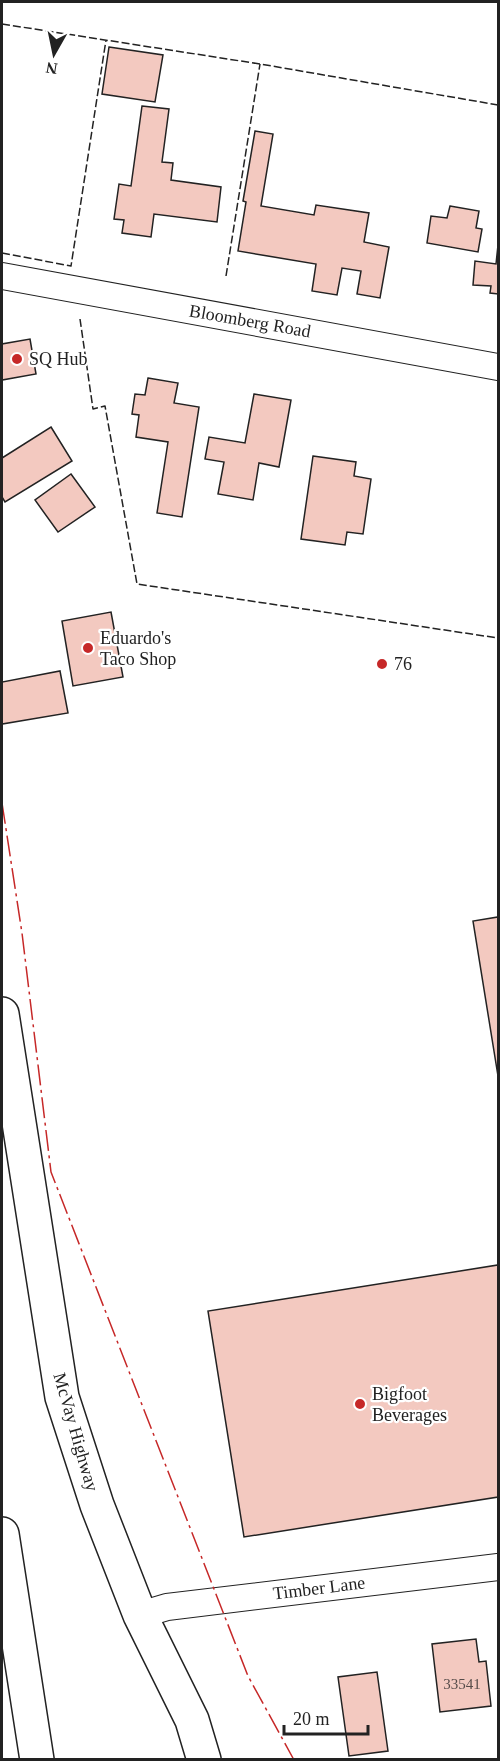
<svg xmlns="http://www.w3.org/2000/svg" width="500" height="1761" viewBox="0 0 500 1761" font-family="Georgia,serif">
  <style>
    .building { fill: #f3c9c0; stroke: #222; stroke-width: 1.5 }
    .lines { fill: none; stroke-linecap: round; stroke-linejoin: round }
    .minor-casing { stroke: #222; stroke-width: 28 }
    .primary-casing { stroke: #222; stroke-width: 36 }
    .motorway-casing { stroke: #222; stroke-width: 36 }
    .minor { stroke: #fff; stroke-width: 26 }
    .primary { stroke: #fff; stroke-width: 33 }
    .motorway { stroke: #fff; stroke-width: 33 }
    .fence { stroke: #222; stroke-width: 1.5; stroke-dasharray: 8 3; stroke-linecap: butt }
    .power { stroke: #c62828; stroke-width: 1.5; stroke-dasharray: 21 4.5 3 4.5; stroke-linecap: butt }
    .poi-dot { fill: #c62828; stroke: #fff; stroke-width: 2 }
    .labels { text-anchor: middle; stroke-width: 4.5; stroke-linejoin: round; paint-order: stroke }
    .number-label { font-size: 15px; fill: #564c4a }
    .street-label { font-size: 18px; fill: #222; stroke: #fff }
    .poi-label { font-size: 18px; fill: #222; stroke: #fff; text-anchor: start }
  </style>
  <rect width="100%" height="100%" fill="#fff"/>
  <path class="building" d="M109 47 163 55 155 102 102 94Z
    M142 106 169 109 162 162 173 163 171 180 221 187 217 222 154 214 151 237 122 233 124 220 114 219 119 184 131 186Z
    M255 131 273 134 261 206 314 215 316 205 369 213 364 242 389 247 380 298 357 294 361 271 342 268 337 295 312 291 316 264 238 251 246 202 243 201Z
    M450 206 479 211 476 228 482 229 478 252 427 243 431 216 447 218Z
    M498 245V294L490 293 491 286 473 285 475 261 496 264Z
    M30 339 36 374 2 380V344Z
    M148 378 178 383 174 403 199 407 182 517 157 513 168 442 136 437 139 415 132 414 135 394 145 395Z
    M254 394 291 400 279 467 259 463 253 500 218 494 224 462 205 459 209 437 245 443Z
    M51 427 72 461 5 502 2 497V458Z
    M313 456 356 462 354 476 371 479 363 534 347 532 345 545 301 539Z
    M71 474 95 507 58 532 35 500Z
    M111 612 123 677 73 686 62 621Z
    M60 671 68 713 2 724V682Z
    M498 917V1076L473 921Z
    M498 1265V1497L244 1537 208 1311Z
    M476 1639 479 1662 486 1661 491 1706 440 1712 432 1644Z
    M377 1672 388 1751 349 1756 338 1677Z"/>
  <g class="lines">
    <defs>
      <path id="minor" d="M2 276 498 367
        M140 1615 167 1607 498 1567"/>
      <path id="primary" d="M2 1014 62 1397 97 1505 140 1615 192 1720 204 1760"/>
      <path id="motorway" d="M2 1534 37 1760"/>
    </defs>
    <use href="#minor" class="minor-casing"/>
    <use href="#primary" class="primary-casing"/>
    <use href="#motorway" class="motorway-casing"/>
    <use href="#minor" class="minor"/>
    <use href="#primary" class="primary"/>
    <use href="#motorway" class="motorway"/>
    <path class="fence" d="M2 24 260 64 498 105
      M2 253 71 266 106 40
      M226 276 260 64
      M80 319 93 409 105 406 137 584 498 638"/>
    <path class="power" d="M2 803 22 933 51 1172 248 1676 294 1760"/>
  </g>
  <g class="poi-dot">
    <circle cx="17" cy="359" r="6"/>
    <circle cx="88" cy="648" r="6"/>
    <circle cx="382" cy="664" r="6"/>
    <circle cx="360" cy="1404" r="6"/>
  </g>
  <g class="labels">
    <g class="number-label">
      <text x="462" y="1689">33541</text>
    </g>
    <g class="street-label">
      <text transform="translate(250 321) rotate(10)" y="6">Bloomberg Road</text>
      <text transform="translate(76 1432) rotate(74)" y="6">McVay Highway</text>
      <text transform="translate(319 1588) rotate(-7)" y="6">Timber Lane</text>
    </g>
    <g class="poi-label">
      <text x="29" y="365">SQ Hub</text>
      <text x="100" y="644">Eduardo's<tspan x="100" dy="21">Taco Shop</tspan></text>
      <text x="394" y="670">76</text>
      <text x="372" y="1400">Bigfoot<tspan x="372" dy="21">Beverages</tspan></text>
    </g>
  </g>
  <rect width="500" height="1761" fill="none" stroke="#222222" stroke-width="6"/>
  <g transform="translate(54 54) rotate(189)" stroke="#ffffff" stroke-width="4.5" paint-order="stroke">
  <path d="M0-4.5L10 22L0 15L-10 22Z" fill="#222222"/>
  <text y="-9" font-size="16" font-weight="bold" text-anchor="middle" fill="#222222">N</text>
  </g>
  <path d="M284 1725v9h84v-9" fill="none" stroke="#222222" stroke-width="3"/>
  <text x="293" y="1725" font-size="18" fill="#222222" stroke="#ffffff" stroke-width="4.5" paint-order="stroke">20 m</text>
</svg>
